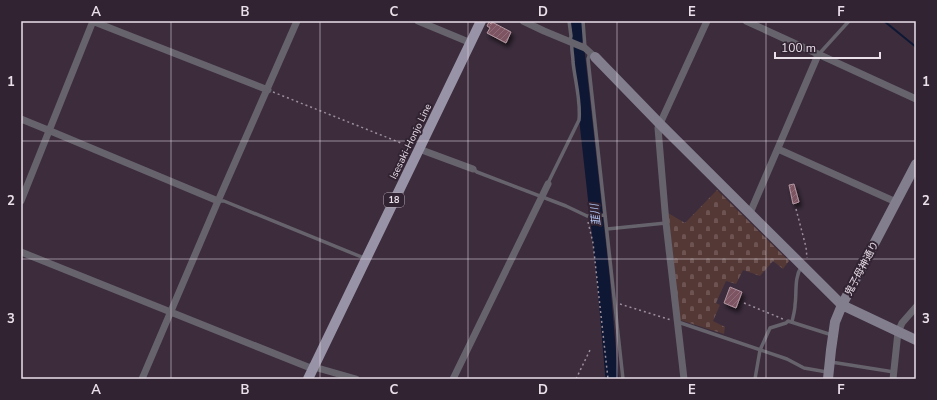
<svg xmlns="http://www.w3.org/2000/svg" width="937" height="400" viewBox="0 0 937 400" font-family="'Nunito Sans','Noto Sans JP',sans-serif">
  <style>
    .cemetery { fill: url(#cemetery-stones) }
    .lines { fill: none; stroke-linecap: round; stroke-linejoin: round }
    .stream { stroke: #0e1734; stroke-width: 2 }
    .river { stroke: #0e1734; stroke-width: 13 }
    .building { fill: url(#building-hatch); stroke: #b297a0; filter: url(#shadow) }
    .path { stroke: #9b8e9b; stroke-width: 1.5; stroke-dasharray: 2 3; stroke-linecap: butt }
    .lane { stroke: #66636d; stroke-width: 3.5 }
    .street { stroke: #66636d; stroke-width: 7 }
    .secondary { stroke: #827e8e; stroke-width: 10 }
    .primary { stroke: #9893a7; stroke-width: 10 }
    .grid { fill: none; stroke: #eae0ea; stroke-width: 1; stroke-opacity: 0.55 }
    .labels { text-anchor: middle; stroke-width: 4; stroke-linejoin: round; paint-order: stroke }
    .shield { fill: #322332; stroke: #b3a7b3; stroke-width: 1 }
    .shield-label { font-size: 9px; font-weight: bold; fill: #eae0ea }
    .street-label { font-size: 10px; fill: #eae0ea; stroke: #322332 }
    .water-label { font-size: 11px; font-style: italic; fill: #b1c5f5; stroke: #322332 }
    .neatline { fill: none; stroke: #eae0ea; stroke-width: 1.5 }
    .grid-label { font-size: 13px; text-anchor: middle; font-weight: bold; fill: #eae0ea }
  </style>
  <defs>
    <pattern id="cemetery-stones" width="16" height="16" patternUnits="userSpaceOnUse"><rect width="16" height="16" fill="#543835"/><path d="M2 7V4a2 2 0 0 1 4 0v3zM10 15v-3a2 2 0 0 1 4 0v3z" fill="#6d5452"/></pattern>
    <pattern id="building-hatch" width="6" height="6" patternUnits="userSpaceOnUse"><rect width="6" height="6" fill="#7d5462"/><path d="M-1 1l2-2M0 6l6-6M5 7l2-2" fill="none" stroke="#906c79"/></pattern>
    <filter id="shadow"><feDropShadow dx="2.5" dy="4" stdDeviation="2" flood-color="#0009"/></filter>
  </defs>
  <rect width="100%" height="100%" fill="#3c2c3c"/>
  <path class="cemetery" d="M717 190 789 261 783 269 773 261 760 276 743 270 736 284 726 281 716 303 720 305 713 321 725 327 724 334 680 320 668 213 685 223Z"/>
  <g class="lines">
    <path class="stream" d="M884 21 916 47"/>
    <path class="river" d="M575 21 577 39
      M578 50 603 276 612 379"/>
  </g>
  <path class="building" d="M489 22 491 24 492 22 511 32 506 43 487 33 490 28 487 26Z
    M794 184 799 202 793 204 789 185Z
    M730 287 742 292 736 308 724 303Z"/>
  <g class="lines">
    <path class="path" d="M273 92 411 147
      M796 209 806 247 807 258
      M588 222 593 243 608 379
      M744 303 783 319
      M620 304 671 320
      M576 379 591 348"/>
    <path class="lane" d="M569 21 571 36 570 41
      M583 21 585 48
      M590 53 588 59 623 379
      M819 54 849 21
      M473 169 477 172 566 206 587 216 605 215
      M548 183 579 120C581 101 575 81 573 62 573 55 571 49 572 43
      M218 201H224L364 258
      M607 229 666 223
      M678 322 787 359 804 368 827 372
      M792 322C793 316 795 311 795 305 797 292 794 279 801 267
      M831 362 894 372
      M755 379 760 350 770 328 786 323 788 321 832 335"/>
    <path class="street" d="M92 21 268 90
      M418 21 471 43
      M523 21 544 31 585 48 595 57
      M746 21 916 99
      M21 119 48 130 218 201
      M419 149 473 169
      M778 149 896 202
      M21 201 93 21
      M750 213 818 55
      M21 252 308 367H314L356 379
      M142 379 218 201 297 21
      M453 379 548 184
      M684 379 666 223 658 128 707 21
      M893 379 898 332 902 323 916 307"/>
    <path class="secondary" d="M595 57 660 124 842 305 916 340
      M828 379 831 350 835 322 842 305 916 164"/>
    <path class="primary" d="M308 379 481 21"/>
  </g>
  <path class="grid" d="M171 21V379M320 21V379M468 21V379M617 21V379M766 21V379M21 141H916M21 259H916"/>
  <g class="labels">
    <rect class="shield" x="384" y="193" width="20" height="14" rx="3"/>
    <g class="shield-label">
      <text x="394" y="203">18</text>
    </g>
    <g class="street-label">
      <text transform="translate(410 141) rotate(-64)" y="4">Isesaki-Honjo Line</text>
      <text transform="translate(861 268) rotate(-62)" y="4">鬼子母神通り</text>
    </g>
    <g class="water-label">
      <text transform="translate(595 215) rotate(-96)" y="4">韮川</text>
    </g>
  </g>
  <rect width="937" height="400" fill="none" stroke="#322332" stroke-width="44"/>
  <path d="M775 52v6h105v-6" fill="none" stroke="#eae0ea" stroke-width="2"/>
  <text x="781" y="52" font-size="12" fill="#eae0ea" stroke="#322332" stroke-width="3" paint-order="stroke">100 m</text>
  <rect x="22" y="22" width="893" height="356" class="neatline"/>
  <g class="grid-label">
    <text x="96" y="16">A</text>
    <text x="245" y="16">B</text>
    <text x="394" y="16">C</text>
    <text x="543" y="16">D</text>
    <text x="692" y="16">E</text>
    <text x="841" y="16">F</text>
    <text x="11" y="86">1</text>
    <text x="926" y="86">1</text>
    <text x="11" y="205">2</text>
    <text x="926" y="205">2</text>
    <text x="11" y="323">3</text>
    <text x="926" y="323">3</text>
    <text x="96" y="394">A</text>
    <text x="245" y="394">B</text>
    <text x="394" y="394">C</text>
    <text x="543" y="394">D</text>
    <text x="692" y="394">E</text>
    <text x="841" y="394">F</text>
  </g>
</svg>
